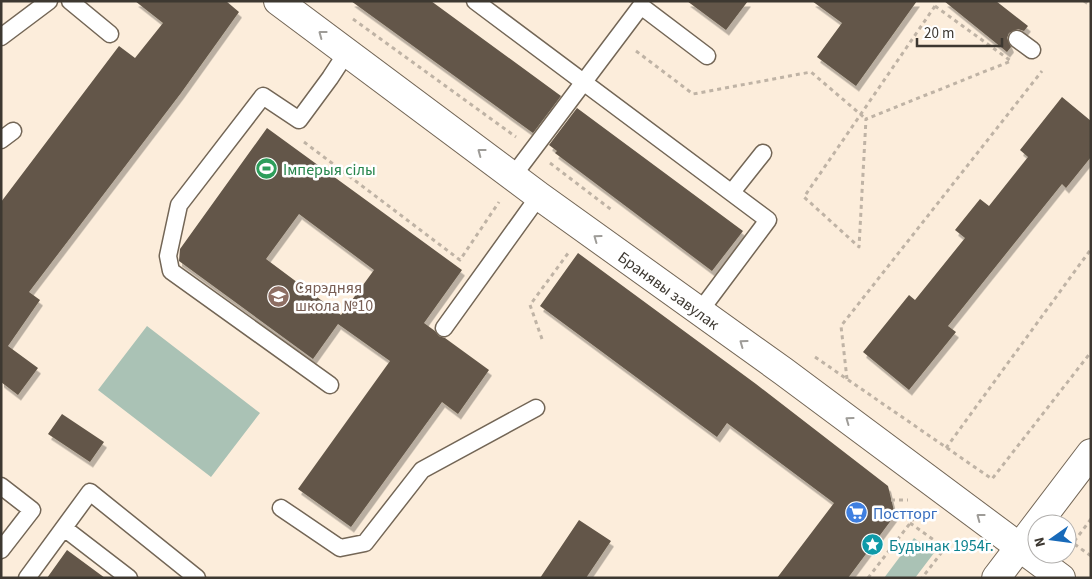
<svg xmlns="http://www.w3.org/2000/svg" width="1092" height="579" viewBox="0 0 1092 579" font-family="'Source Sans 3',sans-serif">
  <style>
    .green { fill: #aac2b5 }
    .building { fill: #635748; fill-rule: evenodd; filter: url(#shadow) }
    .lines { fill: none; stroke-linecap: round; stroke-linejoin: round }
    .service-casing { stroke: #736656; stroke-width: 19 }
    .minor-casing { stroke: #736656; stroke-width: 30 }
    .secondary-casing { stroke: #736656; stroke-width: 30 }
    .path { stroke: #bfb3a5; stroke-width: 3; stroke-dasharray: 4 4; stroke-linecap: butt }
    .service { stroke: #fff; stroke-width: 16 }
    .minor { stroke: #fff; stroke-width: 28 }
    .secondary { stroke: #fff; stroke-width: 28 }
    .oneway { stroke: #9e9c98 }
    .labels { text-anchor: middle; stroke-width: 5; stroke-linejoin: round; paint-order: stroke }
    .leisure-label { font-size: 16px; fill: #27864d; stroke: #fff; text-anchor: start }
    .education-label { font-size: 16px; fill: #785e54; stroke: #fff; text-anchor: start }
    .street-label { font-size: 16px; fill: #3d3831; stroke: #fff }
    .shop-label { font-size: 16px; fill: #366cbe; stroke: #fff; text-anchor: start }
    .culture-label { font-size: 16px; fill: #0d838f; stroke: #fff; text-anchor: start }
  </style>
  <defs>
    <filter id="shadow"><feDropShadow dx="3" dy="5.5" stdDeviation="0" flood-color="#0004"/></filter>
  </defs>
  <rect width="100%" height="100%" fill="#fceddb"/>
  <path class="green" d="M147 326 260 413 211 477 98 390Z
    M914 538 934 553 915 578H884Z"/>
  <path class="building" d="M135 1H226L239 12 181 93 29 292 40 300 8 346 38 368 18 395 1 382V202L119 46 135 58 163 23Z
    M351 1H431L561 96 533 133Z
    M687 1H748L726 30Z
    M812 1H917L856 86 817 57 842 23Z
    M944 1H996L1028 26 1024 31 1018 29 1009 33 1007 38 1011 47 1007 52Z
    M1062 97 1091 121V157L1066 188 1062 184 948 326 956 332 909 390 863 352 909 295 915 300 965 238 955 230 980 199 989 206 1028 157 1020 150Z
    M577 108 743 231 712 271 555 153 557 151 549 145Z
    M267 128 462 270 424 323 435 331 439 336 445 338 489 370 458 414 442 402 351 527 298 489 390 361 338 324 313 359 179 261 180 249ZM299 214 374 270 341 315 266 259Z
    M578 253 756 384 888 486 895 515 848 578H777L834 503 727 423 717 437 540 306Z
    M62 414 104 442 90 462 48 434Z
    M579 520 611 541 586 578H540Z
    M67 550 105 578H47Z"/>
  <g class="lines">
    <defs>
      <path id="service" d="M70 1 110 34
        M475 1 768 220 700 311
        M1 37 49 1
        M1017 39 1032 50
        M1 140 13 131
        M513 176 641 6 707 56
        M732 192 763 153
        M444 328 539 196
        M330 385 171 271 168 256 179 205 263 96 299 120 330 78 347 52
        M1 486 32 510 1 550
        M281 508 340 548 365 543 422 470 536 408
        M64 528 129 578
        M27 578 90 492 197 578"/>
      <path id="minor" d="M278 1 539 196 783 371 1061 578"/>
      <path id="secondary" d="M996 578 1091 453"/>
    </defs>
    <use href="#service" class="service-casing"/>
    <use href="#minor" class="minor-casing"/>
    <use href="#secondary" class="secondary-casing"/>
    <path class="path" d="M1084 1 1091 6
      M935 6 1011 61 866 119 859 247 804 197Z
      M353 19 516 137
      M636 51 693 94 811 72 866 119
      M304 142 460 260 499 202
      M550 163 613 211
      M542 339 530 305 569 252
      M815 357 992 479 1091 352
      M847 379 841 326 1042 71
      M946 448 1091 249
      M891 500H908
      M1091 519 1073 543 1091 556
      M910 523 945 548 922 578
      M868 578 921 509"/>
    <use href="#service" class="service"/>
    <use href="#minor" class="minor"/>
    <use href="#secondary" class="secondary"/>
  </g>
  <defs><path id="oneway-chevron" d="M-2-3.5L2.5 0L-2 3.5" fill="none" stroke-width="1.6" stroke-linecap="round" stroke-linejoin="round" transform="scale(1.25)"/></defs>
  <g class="oneway">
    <use href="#oneway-chevron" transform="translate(322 34) rotate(-143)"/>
    <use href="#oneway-chevron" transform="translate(481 152) rotate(-143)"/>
    <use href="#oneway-chevron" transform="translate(597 238) rotate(-144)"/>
    <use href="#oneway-chevron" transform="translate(743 343) rotate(-144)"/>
    <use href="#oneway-chevron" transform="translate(849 420) rotate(-144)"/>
    <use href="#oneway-chevron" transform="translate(980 517) rotate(-143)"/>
  </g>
  <defs>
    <symbol id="stadium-disc" viewBox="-11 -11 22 22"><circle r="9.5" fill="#2e9e5b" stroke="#fff"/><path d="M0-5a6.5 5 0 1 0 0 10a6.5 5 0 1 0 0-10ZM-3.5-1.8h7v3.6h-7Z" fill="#fff"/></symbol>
    <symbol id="school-disc" viewBox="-11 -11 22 22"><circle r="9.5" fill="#8d6e63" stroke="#fff"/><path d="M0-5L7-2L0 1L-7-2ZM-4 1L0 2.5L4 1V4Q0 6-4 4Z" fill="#fff"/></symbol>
    <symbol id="supermarket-disc" viewBox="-11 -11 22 22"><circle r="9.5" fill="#3f7fe0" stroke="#fff"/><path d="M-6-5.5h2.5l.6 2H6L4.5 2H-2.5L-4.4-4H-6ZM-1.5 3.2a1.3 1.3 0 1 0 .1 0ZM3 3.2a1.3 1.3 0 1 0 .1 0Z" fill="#fff"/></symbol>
    <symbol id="sight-disc" viewBox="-11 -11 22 22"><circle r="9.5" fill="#0f9aa8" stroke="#fff"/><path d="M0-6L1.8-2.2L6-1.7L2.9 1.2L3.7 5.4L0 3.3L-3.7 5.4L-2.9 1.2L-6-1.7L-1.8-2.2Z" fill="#fff"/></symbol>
  </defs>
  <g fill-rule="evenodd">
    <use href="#stadium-disc" x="254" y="156" width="25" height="25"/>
    <use href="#school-disc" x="266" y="284" width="25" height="25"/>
    <use href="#supermarket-disc" x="844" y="500" width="25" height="25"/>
    <use href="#sight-disc" x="860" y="532" width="25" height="25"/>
  </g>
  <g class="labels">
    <g class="leisure-label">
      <text x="283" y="175">Імперыя сілы</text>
    </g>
    <g class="education-label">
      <text x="295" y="293">Сярэдняя<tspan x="295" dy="18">школа №10</tspan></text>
    </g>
    <g class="street-label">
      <text transform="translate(669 290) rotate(36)" y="6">Бранявы завулак</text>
    </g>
    <g class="shop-label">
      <text x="873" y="519">Постторг</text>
    </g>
    <g class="culture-label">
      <text x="889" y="551">Будынак 1954г.</text>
    </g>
  </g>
  <rect width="1092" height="579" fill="none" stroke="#3d3831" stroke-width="5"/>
  <g transform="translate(1052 539) rotate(256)"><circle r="24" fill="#ffffff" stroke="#b1afad"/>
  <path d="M0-4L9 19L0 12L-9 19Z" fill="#186ab9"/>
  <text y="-8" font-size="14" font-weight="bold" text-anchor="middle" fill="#3d3831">N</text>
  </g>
  <path d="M917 38v8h85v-8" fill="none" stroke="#3d3831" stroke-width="2.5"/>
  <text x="924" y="38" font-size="15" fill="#3d3831" stroke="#ffffff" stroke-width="4" paint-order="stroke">20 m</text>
</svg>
